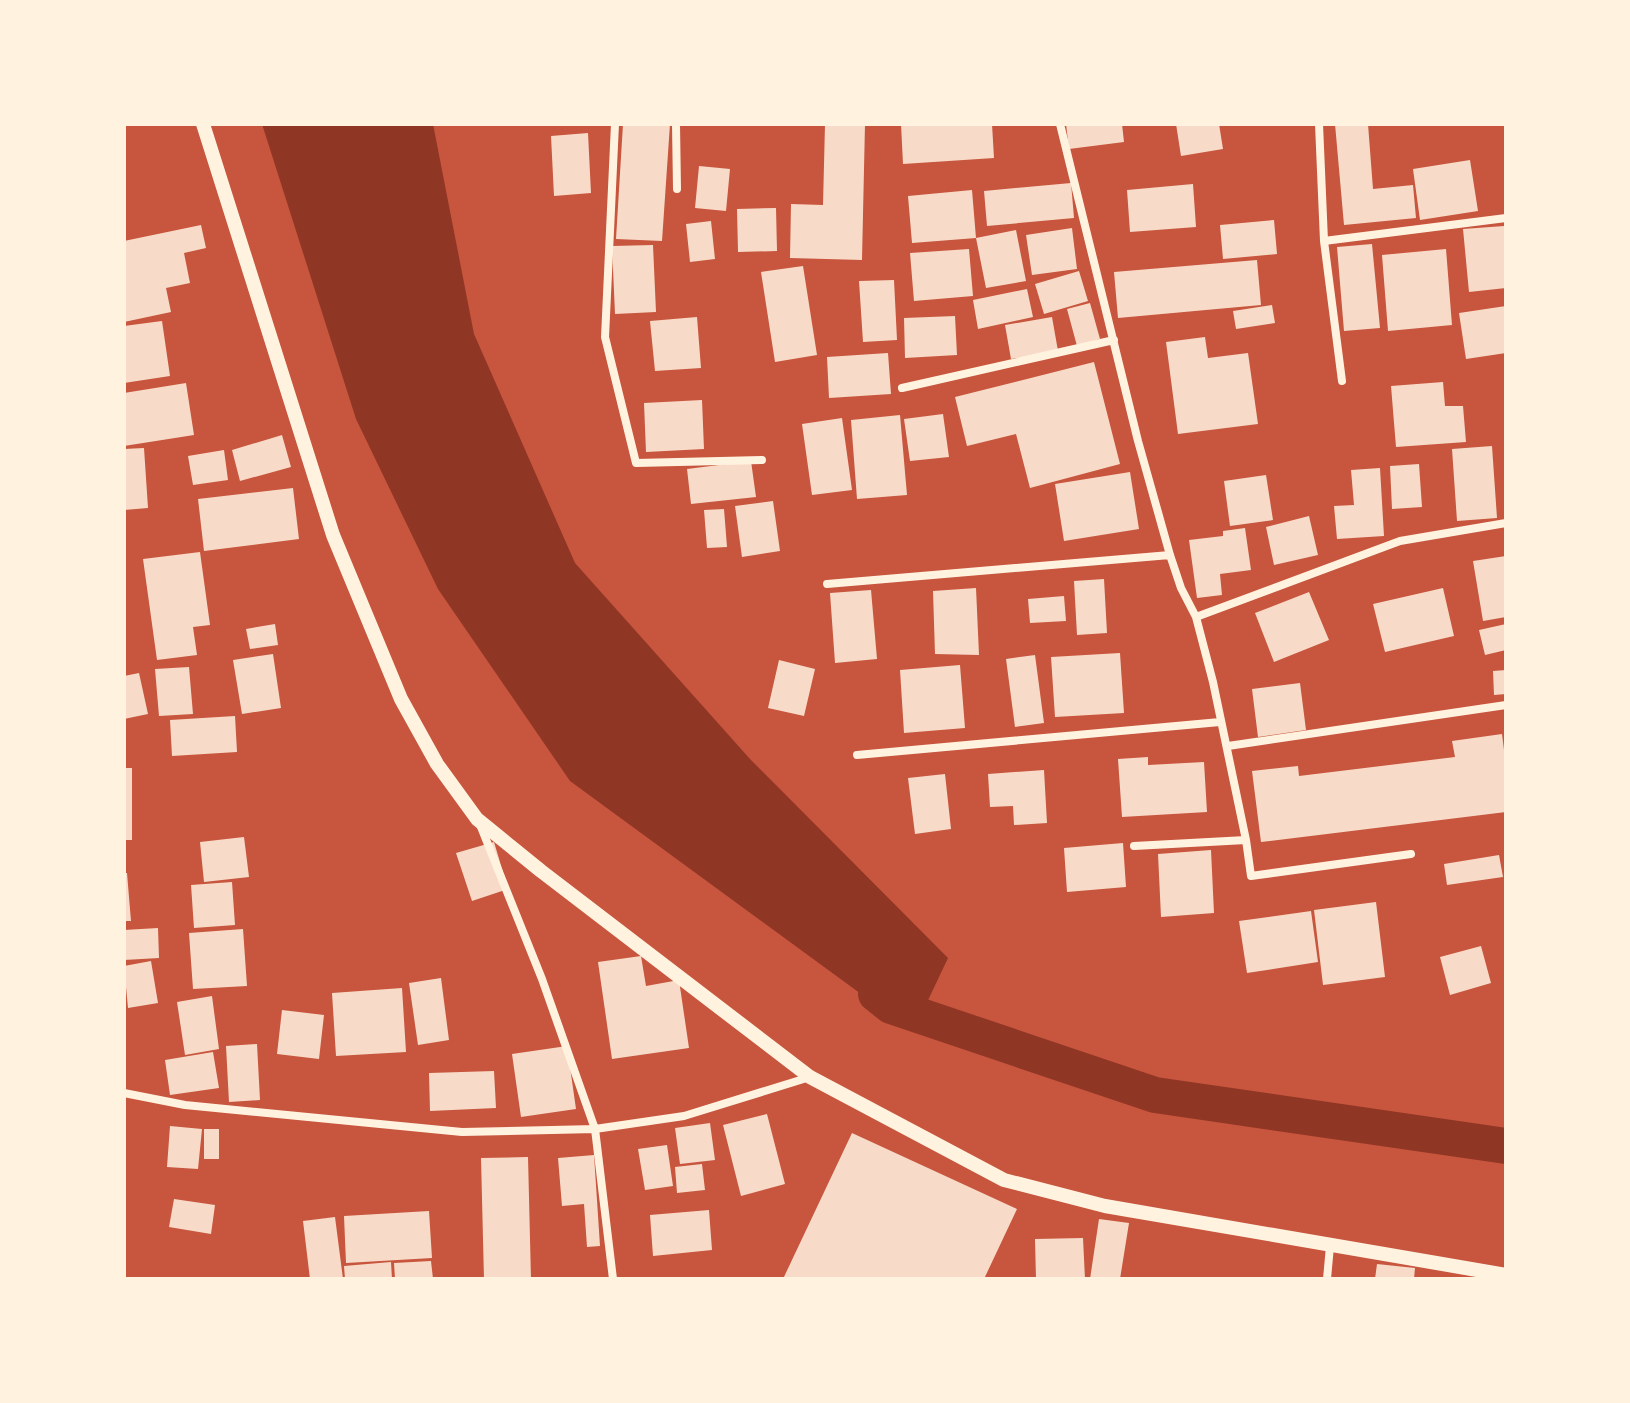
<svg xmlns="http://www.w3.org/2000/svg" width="1630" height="1403" viewBox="0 0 1630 1403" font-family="'PT Sans Narrow',sans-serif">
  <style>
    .water { fill: #8f3625 }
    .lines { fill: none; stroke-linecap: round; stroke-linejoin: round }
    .canal { stroke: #8f3625; stroke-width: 36 }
    .building { fill: #f7dbc8 }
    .minor { stroke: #fff3e0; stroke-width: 8 }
    .tertiary { stroke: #fff3e0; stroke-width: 14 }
  </style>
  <rect width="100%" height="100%" fill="#c8553d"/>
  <path class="water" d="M262 124H433L474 334 575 563 750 759 948 958 913 1032 570 781 438 589 356 419Z"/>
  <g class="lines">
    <path class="canal" d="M876 994 891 1006 1155 1095 1506 1146"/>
  </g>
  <path class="building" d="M623 124H670L662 241 616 239Z
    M825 124H865L862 260 790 258 791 204 823 205Z
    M901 124H992L994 158 903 164Z
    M1066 124H1122L1124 142 1069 149Z
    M1176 124H1219L1223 149 1181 156Z
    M1335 124H1368L1373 189 1413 185 1416 218 1344 225Z
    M588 133 591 193 554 196 551 136Z
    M1470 160 1478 211 1420 220 1413 169Z
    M699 166 730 169 726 211 695 208Z
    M1071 183 1074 218 987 226 984 191Z
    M1193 184 1196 227 1130 232 1127 190Z
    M972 190 976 238 912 243 908 196Z
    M776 208 777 251 738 252 737 209Z
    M1274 220 1277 254 1223 259 1220 225Z
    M711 221 715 259 690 262 686 224Z
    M201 225 206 248 184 253 190 283 166 288 171 312 124 322V241Z
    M1504 226 1506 288 1469 292 1463 229Z
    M1072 228 1077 269 1032 275 1026 235Z
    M1016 230 1026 281 986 288 976 238Z
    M1372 244 1380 328 1344 331 1337 247Z
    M653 245 656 312 615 314 612 246Z
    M969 249 973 296 914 301 910 253Z
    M1446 249 1452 325 1388 331 1382 255Z
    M1257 260 1261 305 1118 318 1114 272Z
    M803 266 817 355 775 362 761 272Z
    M1079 271 1088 301 1044 314 1035 284Z
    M894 280 897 340 863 342 859 281Z
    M1027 289 1033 317 978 329 973 300Z
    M1090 303 1100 339 1077 346 1067 309Z
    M1272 305 1275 323 1236 329 1233 311Z
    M1506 306V353L1466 359 1459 313Z
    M955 316 957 355 905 358 904 318Z
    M697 317 701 368 655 371 650 321Z
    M1052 317 1058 351 1011 359 1005 325Z
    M162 321 170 376 124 383V326Z
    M1205 337 1208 358 1248 353 1258 424 1178 434 1166 342Z
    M888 353 891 394 829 398 827 357Z
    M1094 362 1120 464 1030 488 1016 434 967 446 955 397Z
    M1443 382 1445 406H1463L1466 442 1396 447 1391 386Z
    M186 383 194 435 124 446V393Z
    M702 400 704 449 646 452 644 403Z
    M943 414 949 457 910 461 904 419Z
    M900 415 907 495 857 499 851 420Z
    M842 418 852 490 812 495 802 424Z
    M282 435 291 467 240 481 232 450Z
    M1492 446 1497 518 1457 521 1452 449Z
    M144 448 148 508 124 510V449Z
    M224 450 228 480 193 485 188 456Z
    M751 461 756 497 691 504 687 469Z
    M1419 464 1422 507 1392 509 1390 466Z
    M1380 468 1384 536 1337 539 1334 506 1354 505 1351 470Z
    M1130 472 1139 529 1064 541 1055 484Z
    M1266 475 1273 520 1230 526 1224 481Z
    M293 488 299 539 204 551 198 499Z
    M773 501 780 551 742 557 735 506Z
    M724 509 727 547 707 548 704 510Z
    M1309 516 1318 555 1274 565 1266 527Z
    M1245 528 1251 570 1220 574 1222 595 1197 598 1189 540 1223 536V531Z
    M200 552 210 625 193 627 197 655 157 660 143 559Z
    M1506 556V617L1483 621 1473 561Z
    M1104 579 1107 633 1077 635 1074 581Z
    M976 588 979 655 935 654 933 591Z
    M1443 588 1454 636 1385 652 1373 604Z
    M871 590 877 659 835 663 830 593Z
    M1309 592 1329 640 1274 662 1255 613Z
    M1064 596 1066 621 1030 623 1028 599Z
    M275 624 278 645 250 649 246 629Z
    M1506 624V650L1485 655 1479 630Z
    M1120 653 1124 713 1055 717 1051 657Z
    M273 654 281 708 242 714 233 660Z
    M1035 655 1044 723 1015 727 1006 659Z
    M779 660 815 669 804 716 768 708Z
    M960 665 965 728 904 733 900 670Z
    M189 667 193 714 159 716 155 669Z
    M1506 670V694L1494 695 1493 671Z
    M139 673 148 714 124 719V676Z
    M1300 683 1306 730 1258 737 1252 689Z
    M235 716 237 752 172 756 170 720Z
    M1502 734 1506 766V812L1261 842 1252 771 1298 766 1299 776 1455 757 1452 741Z
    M1148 757V765L1204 762 1207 812 1122 817 1118 759Z
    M124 768H132V840H124Z
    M1044 770 1047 823 1014 825 1013 806 990 807 988 774Z
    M945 774 951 829 915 834 908 778Z
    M244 837 249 877 204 882 200 842Z
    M494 842 508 889 472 901 456 853Z
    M1123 843 1126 887 1067 892 1064 848Z
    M1211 850 1214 913 1161 917 1158 854Z
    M1499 855 1503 877 1447 885 1444 864Z
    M124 873H127L131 921H124Z
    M232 882 235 925 194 928 191 885Z
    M1376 902 1385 977 1323 985 1314 910Z
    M1311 911 1318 962 1247 973 1239 921Z
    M158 928 159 958 124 960V930Z
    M243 929 247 986 193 989 189 933Z
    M1481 946 1491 983 1450 995 1440 957Z
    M641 956 646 986 679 980 689 1048 612 1059 598 962Z
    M151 961 158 1003 128 1008 124 966Z
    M441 978 449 1040 418 1045 409 983Z
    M402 988 406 1052 336 1056 332 993Z
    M212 996 219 1049 185 1055 177 1002Z
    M282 1010 324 1015 319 1059 277 1054Z
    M257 1044 260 1100 229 1102 226 1046Z
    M567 1046 576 1109 521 1117 512 1054Z
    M213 1052 219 1088 170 1095 165 1060Z
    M494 1071 496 1108 430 1111 429 1073Z
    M767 1114 785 1184 741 1196 723 1125Z
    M710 1123 715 1160 680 1164 675 1128Z
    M170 1126 202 1129 198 1169 167 1167Z
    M204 1129H219V1159H204Z
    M852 1133 1017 1209 984 1279H783Z
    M667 1145 673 1186 645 1190 638 1149Z
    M594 1155 600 1246 587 1247 584 1204 562 1206 558 1158Z
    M528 1157 531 1279H484L481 1158Z
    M702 1164 705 1190 677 1193 675 1167Z
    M174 1199 215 1205 211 1234 169 1227Z
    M709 1210 712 1250 653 1256 650 1215Z
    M429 1211 432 1258 346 1263 344 1216Z
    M335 1217 343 1279H310L303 1221Z
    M1099 1219 1129 1223 1120 1279H1090Z
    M1083 1238 1085 1279H1036L1035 1239Z
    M431 1261 433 1279H395L394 1263Z
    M391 1262 392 1279H345L344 1266Z
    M1377 1264 1415 1268 1414 1279H1375Z"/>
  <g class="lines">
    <path class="minor" d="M615 124 605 337 636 463 762 460
      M676 124 677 189
      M1060 124 1138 441 1170 555 1181 588 1196 617 1213 682 1246 840 1251 876 1411 854
      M1319 124 1324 241 1506 218
      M1324 241 1342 381
      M902 388 1114 340
      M827 584 1170 555
      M1196 617 1400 541 1506 523
      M1228 746 1506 705
      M857 755 1220 722
      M479 822 542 979 595 1129 613 1279
      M1134 846 1246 840
      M124 1093 185 1105 462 1132 595 1129 684 1116 810 1077
      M1327 1279 1330 1246"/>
    <path class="tertiary" d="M203 124 333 535 401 699 437 764 477 819 541 871 810 1077 1004 1180 1105 1206 1506 1275"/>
  </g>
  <rect width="1630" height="1403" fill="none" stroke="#fff3e0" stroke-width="252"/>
</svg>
